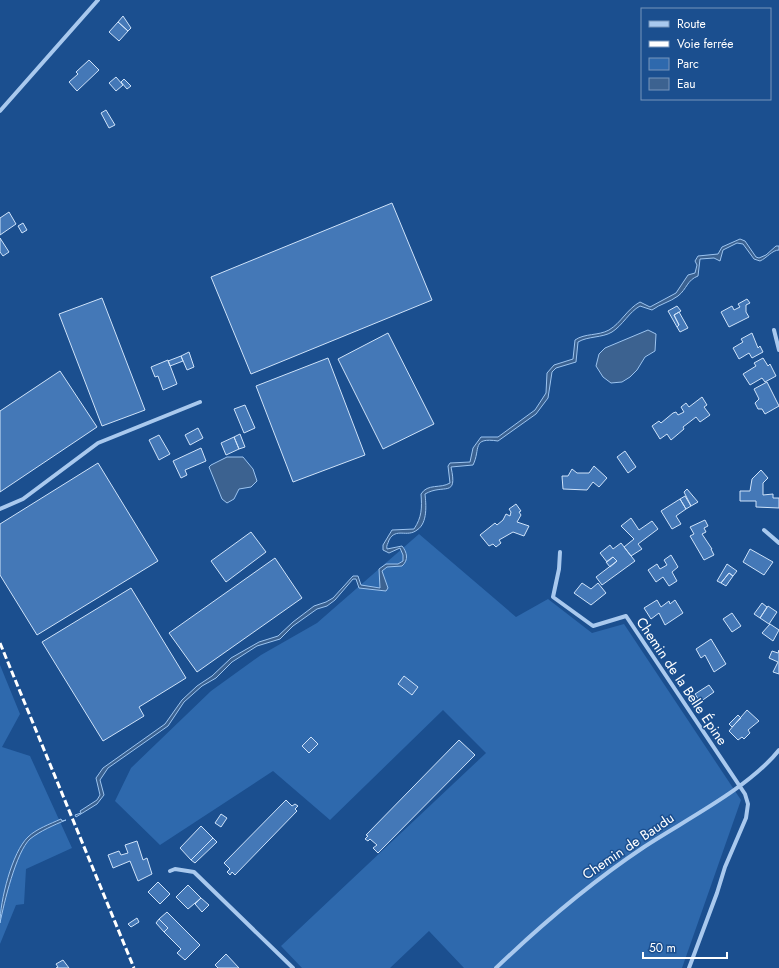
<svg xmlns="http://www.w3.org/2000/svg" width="779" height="968" viewBox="0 0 779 968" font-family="Jost,sans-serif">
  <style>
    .green { fill: #2e69ad }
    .water { fill: #3c6290; stroke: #9cc4f0 }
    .building { fill: #4478b7; stroke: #cfe3fa }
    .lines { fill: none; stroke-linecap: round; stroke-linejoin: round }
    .minor { stroke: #a9c9ee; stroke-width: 4 }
    .rail { stroke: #fff; stroke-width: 3; stroke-dasharray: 7 3; stroke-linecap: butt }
    .labels { text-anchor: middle; stroke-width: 3; stroke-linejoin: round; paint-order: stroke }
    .street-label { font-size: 14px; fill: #fff; stroke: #1b4f8f }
  </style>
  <rect width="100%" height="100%" fill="#1b4f8f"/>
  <path class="green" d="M419 534 516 617 548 599 592 633 624 624 741 800 682 968H464L429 931 390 968H302L281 946 486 753 443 710 330 820 273 771 160 845 115 801 131 768 211 691 261 655 317 623Z
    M0 665 20 714 2 747 30 756 72 848 26 869 24 904 16 905 0 944Z"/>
  <path class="water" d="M740 239 745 241 756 257 759 258 766 255 776 246H779V250C772 250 767 258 760 261L754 259 743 244 737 243 723 250 720 261 714 258 700 259 698 276C687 280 687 289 678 296 670 302 660 304 652 310L640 306C629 312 623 325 612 332 602 338 588 336 578 342L576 362 556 368 552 372 548 398 536 414 498 441C471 437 481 449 473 465L451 467C458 499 444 483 425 494 426 504 428 523 417 530 407 538 396 527 389 540 388 544 386 545 387 549L402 546C407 552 409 560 402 566L387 567 382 571 388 588 386 591 359 588 356 579H353L335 600 327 606 317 609 293 626 280 639 257 646 232 662 216 678 202 686 184 702 168 726 108 768 100 780 104 795 97 804 76 817 75 815 81 813 80 811 97 800 100 795 96 778 103 768 165 724 182 700 197 686 212 676 231 658 259 642 278 636 293 622 314 606 326 602 333 598 353 576H358L361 585 380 588 379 569 386 564H398L403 561V555L400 548 389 553 383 550V545L392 530 414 529C422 517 422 508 421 494 428 483 440 489 450 483L448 466 450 463 470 462 473 448 481 437H498L535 410 546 393 547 373 554 365 573 359 575 340C585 333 598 336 609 330 621 323 627 309 640 302L650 307 676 293 688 275 695 273 697 265 695 261 698 256 718 254 722 247Z
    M648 330 656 334 655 351 645 357 637 370 630 377 622 382 611 383 603 377 596 366 599 354 605 348Z
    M227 457H243L253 469 257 481 251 487 239 489 234 499 227 503 222 499 209 467 211 465Z
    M61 819 62 821 66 820C54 825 40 831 30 839 16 852 4 903 0 923 0 901 12 852 28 837 36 829 50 824 61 819Z"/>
  <path class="building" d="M123 16 131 28 128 31 118 22Z
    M118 22 128 31 119 41 109 32Z
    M89 60 99 70 77 91 69 82 78 74 76 72Z
    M116 77 123 85 116 91 109 83Z
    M124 79 131 86 127 89 121 82Z
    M106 110 115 125 109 128 101 113Z
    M392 203 432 300 251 374 211 277Z
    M9 212 16 224 0 235V218Z
    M23 223 27 230 22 233 18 226Z
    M0 238 9 252 3 256 0 252Z
    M102 298 145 410 102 426 59 314Z
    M747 299 750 303 746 305V312L749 317 729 327 721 312 732 306 734 310 740 307 738 304Z
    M677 306 681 311 674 315 679 325 677 327 668 311Z
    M679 312 688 328 680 332 677 327 679 325 674 315Z
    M388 333 434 424 383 449 338 359Z
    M752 333 758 348 760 346 763 352 752 358 749 353 739 359 733 348 743 342 741 339Z
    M189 352 194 367 187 370 181 356Z
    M181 356 183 361 170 366 168 361Z
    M328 358 365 455 293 482 256 386Z
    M763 358 768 366 770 364 776 376 765 382 762 378 750 385 743 374 756 366 754 363Z
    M168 360 177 384 163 390 158 376 155 377 151 367Z
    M60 371 97 427 0 492V411Z
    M767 382 779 406 765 414 762 409H758L755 403 759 399 754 389Z
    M702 397 707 405 704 407 710 415 700 422 696 417 683 427 684 429 671 440 667 434 660 439 652 426 659 421 661 423 673 413 676 412 678 415 684 412 681 407 686 403 689 407Z
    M245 405 255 428 244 433 234 409Z
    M198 428 203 438 190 445 185 435Z
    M240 434 245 447 239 449 234 437Z
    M159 435 170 454 159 460 149 440Z
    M234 437 239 449 226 455 221 443Z
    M201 448 206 461 185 470 187 475 181 478 173 461Z
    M625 451 636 467 628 473 617 457Z
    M98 463 158 561 37 635 0 575V524Z
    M594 466 607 478 599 487 593 482 587 490 563 489 562 476H568L572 469 577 473H589Z
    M761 470 768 478 763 483V495L773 494V498H779V508L756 507V501H740V491H750L752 479Z
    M687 489 698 502 691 506 684 492Z
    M685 496 691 506 686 509 680 499Z
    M680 499 686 509 676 516 681 524 672 529 661 511Z
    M516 504 521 511 519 512 521 515 517 522 529 526 524 536 513 532 499 540 501 543 496 547 493 544 489 546 480 535 495 523 497 525 503 520 506 514 510 516 511 512 509 509Z
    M631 518 639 530 652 521 658 529 638 544 642 549 631 556 624 547 634 539 621 526Z
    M705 520 708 526 704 528 706 532 702 534 712 549H711L714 555 704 560 690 536 694 534 690 527Z
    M251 532 266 552 226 582 211 561Z
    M621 543 635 561 602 585 596 577 617 561 613 557 607 562 600 553 610 545 613 549Z
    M750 549 773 562 764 575 743 562Z
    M671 555 678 567 672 572 677 581 669 586 663 577 656 582 648 570 657 564 660 569 667 565 664 560Z
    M613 557 617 561 610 567 606 562Z
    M275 558 302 598 197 672 169 633Z
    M727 564 737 571 733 576 729 573 721 583 717 581Z
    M729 573 733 576 726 586 721 583Z
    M582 583 591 589 598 583 606 593 591 605 574 593Z
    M131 588 186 678 139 707 144 716 103 741 42 642Z
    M657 600 661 607 669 601 670 604 675 600 683 613 665 625 659 613 651 619 644 608Z
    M762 603 767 607 760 618 754 614Z
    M768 606 777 612 769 624 760 618Z
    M732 613 741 626 732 632 723 619Z
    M770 624 779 630 773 641 762 633Z
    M711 639 726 664 714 672 705 655 701 658 696 649Z
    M779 650V674L773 672 778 662 769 658 772 651 778 653Z
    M404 676 418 687 412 695 398 684Z
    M709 685 714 692 700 702 695 694Z
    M747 710 759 721 748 730 750 733 744 739 742 737 738 740 729 731Z
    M738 715 741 718 732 727 729 724Z
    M311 737 318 744 309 753 302 746Z
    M459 740 475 755 378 853 373 848 377 845 370 839 368 841 365 839 368 836 366 835Z
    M286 800 292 806 295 804 298 806 295 809 297 811 235 875 232 872 230 875 227 872 230 869 224 863Z
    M221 814 227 818 221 827 215 823Z
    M201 826 213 838 191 860 180 848Z
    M213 838 217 842 195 863 191 860Z
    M137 841 143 860 147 858 152 874 138 881 130 861 113 868 108 855 119 851 121 855 128 853 125 845Z
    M158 882 170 894 160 904 148 892Z
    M188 885 201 898 188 909 176 897Z
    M201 898 209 905 202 912 195 904Z
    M167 912 200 945 185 960 177 953 181 949 164 932 168 928 159 919Z
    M137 918 139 922 131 927 128 924Z
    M159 919 168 928 164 932 156 923Z
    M226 954 239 968H218L215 965Z
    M63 960 69 968H56L58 967 56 964Z"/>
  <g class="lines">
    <path class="minor" d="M0 111 98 0
      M774 330 779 350
      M0 509 23 499 98 443 200 402
      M764 530 779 543
      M560 552 559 569 553 597 593 626 626 616 745 794 748 804 746 818 725 867 717 893 689 968
      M170 871 175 869 194 872 293 968
      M496 968C542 924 590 883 644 847 685 820 749 788 779 750"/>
    <path class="rail" d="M0 643 134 968"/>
  </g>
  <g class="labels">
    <g class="street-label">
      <text transform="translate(682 681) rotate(56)" y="5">Chemin de la Belle Épine</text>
      <text transform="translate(628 846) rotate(-34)" y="5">Chemin de Baudu</text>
    </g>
  </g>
  <rect x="641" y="8" width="130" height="92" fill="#1b4f8f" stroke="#7695bc"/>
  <rect x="649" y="21" width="20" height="6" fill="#a9c9ee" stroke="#7695bc"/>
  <text x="677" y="28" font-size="12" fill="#ffffff">Route</text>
  <rect x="649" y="41" width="20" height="6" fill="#ffffff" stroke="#7695bc"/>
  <text x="677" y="48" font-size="12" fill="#ffffff">Voie ferrée</text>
  <rect x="649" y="58" width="20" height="12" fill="#2e69ad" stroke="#7695bc"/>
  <text x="677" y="68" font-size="12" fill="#ffffff">Parc</text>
  <rect x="649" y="78" width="20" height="12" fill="#3c6290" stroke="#7695bc"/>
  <text x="677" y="88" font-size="12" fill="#ffffff">Eau</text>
  <path d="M643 952v6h84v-6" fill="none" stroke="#ffffff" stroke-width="2"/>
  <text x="649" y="952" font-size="12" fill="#ffffff" stroke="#1b4f8f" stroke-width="3" paint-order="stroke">50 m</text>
</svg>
